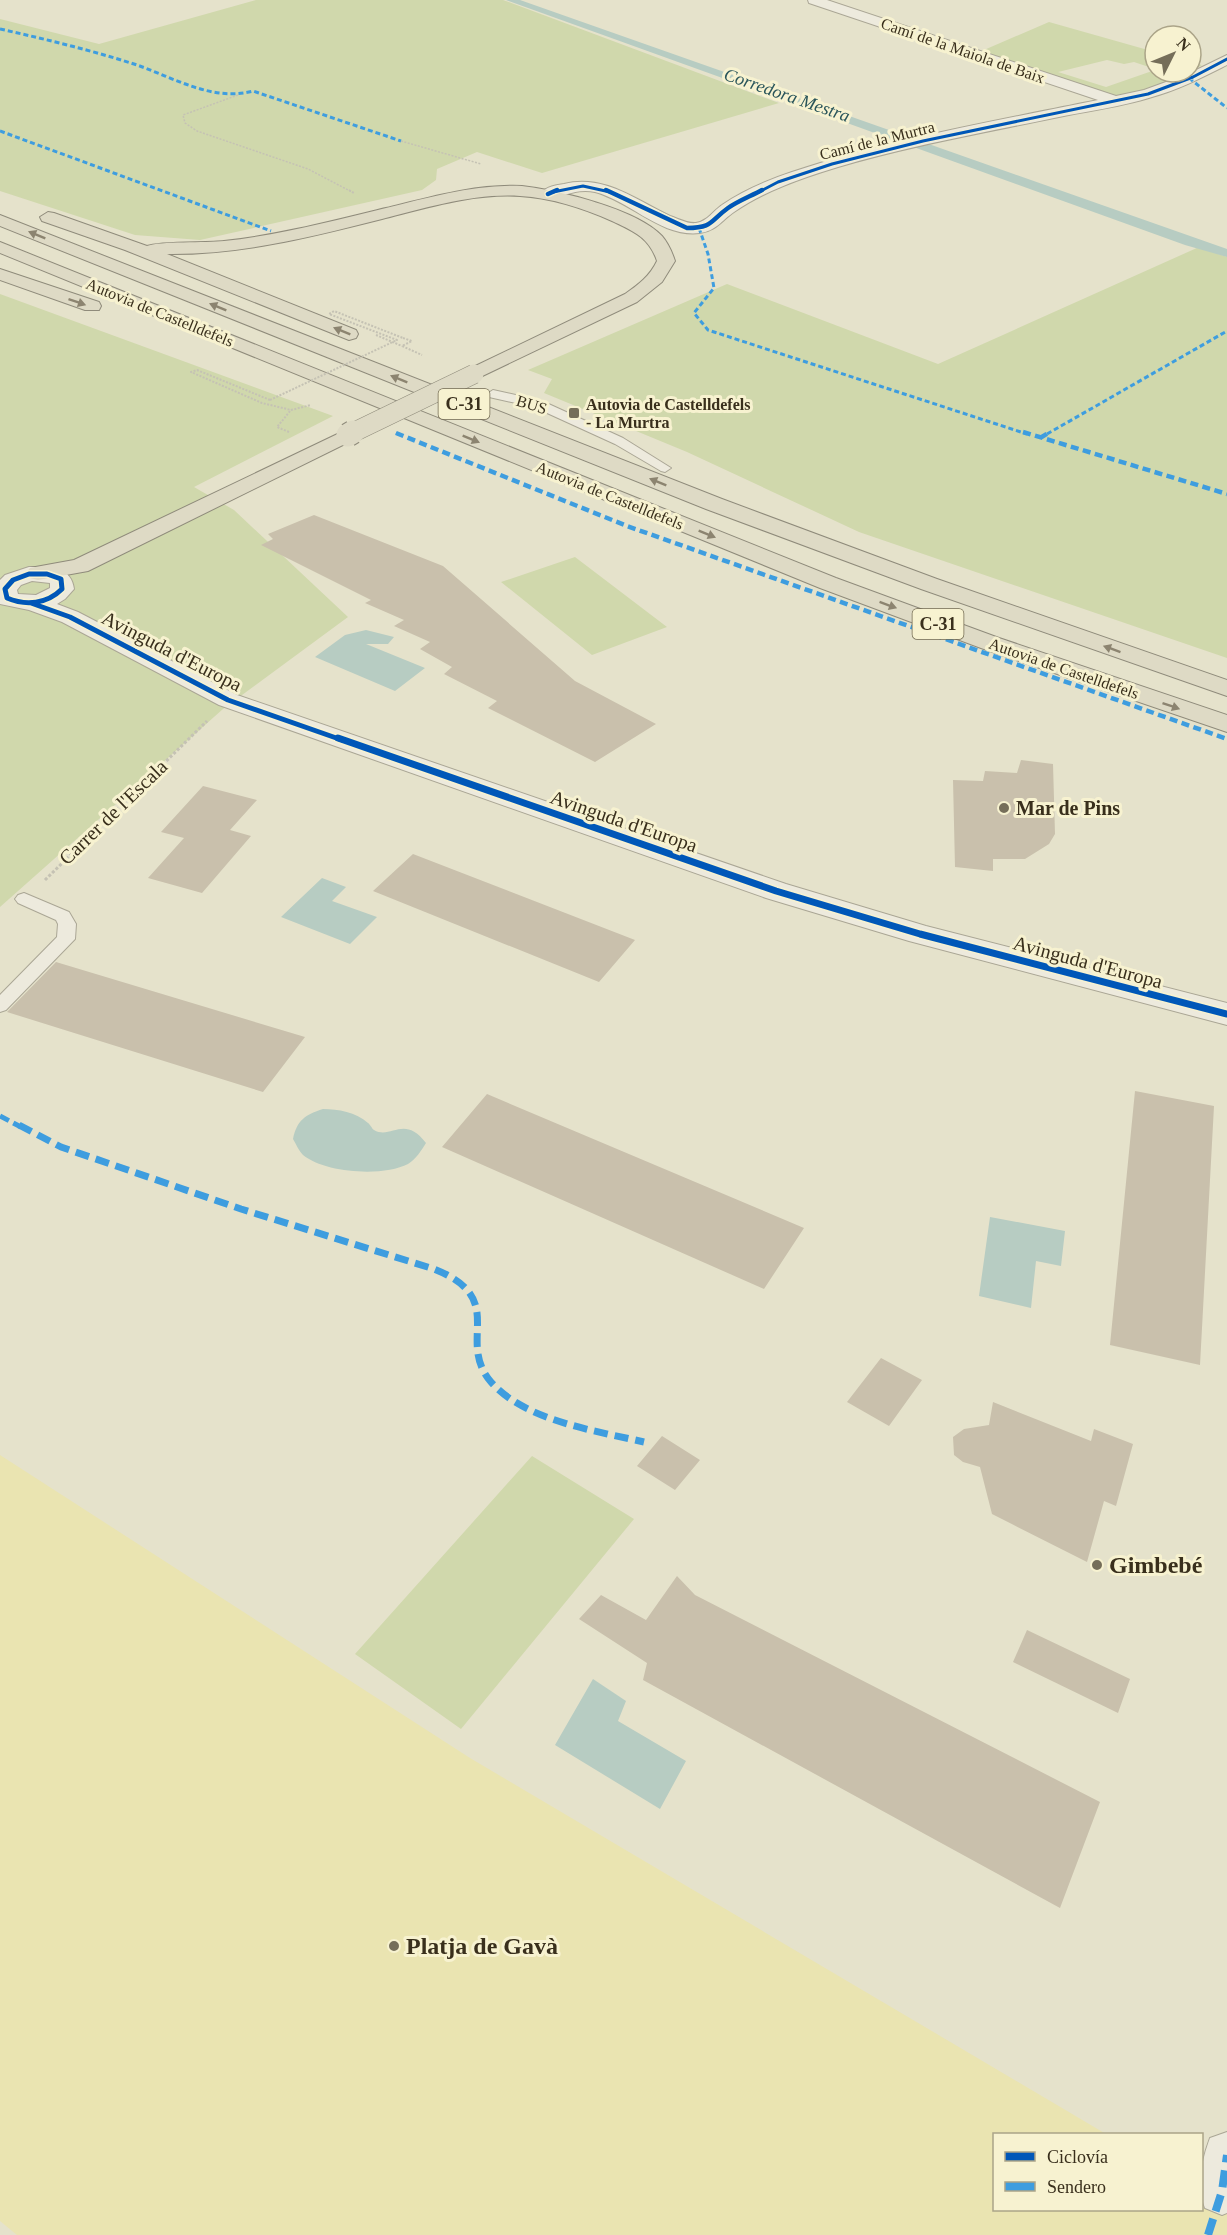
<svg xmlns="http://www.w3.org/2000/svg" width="1227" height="2235" viewBox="0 0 1227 2235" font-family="Georgia,serif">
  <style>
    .green { fill: #d0d8ac }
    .sand { fill: #eae4b1 }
    .water { fill: #b7ccc2 }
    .building { fill: #c9c0ac }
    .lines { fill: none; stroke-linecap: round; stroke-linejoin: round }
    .service-casing { stroke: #aaa695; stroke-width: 2 }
    .pedestrian-casing { stroke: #aaa695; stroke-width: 2 }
    .minor-casing { stroke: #aaa695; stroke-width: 2 }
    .tertiary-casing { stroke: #aaa695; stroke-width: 2 }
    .trunk-casing { stroke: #8f8b7b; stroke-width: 2 }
    .path-far2 { stroke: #c5c2b4; stroke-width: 1.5; stroke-dasharray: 2 1.5; stroke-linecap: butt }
    .path-far1 { stroke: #c5c2b4; stroke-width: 2; stroke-dasharray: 2 1.5; stroke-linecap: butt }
    .path { stroke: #c5c2b4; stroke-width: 3; stroke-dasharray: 3 2; stroke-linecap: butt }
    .service { fill: #edeadd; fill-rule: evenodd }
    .pedestrian { fill: #edeadd; fill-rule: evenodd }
    .minor { fill: #edeadd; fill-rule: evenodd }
    .tertiary { fill: #edeadd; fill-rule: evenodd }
    .trunk { fill: #dedac5; fill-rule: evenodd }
    .trunk-bridge-far1-casing { stroke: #8f8b7b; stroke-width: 20; stroke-linecap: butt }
    .trunk-bridge-casing { stroke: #8f8b7b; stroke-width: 25; stroke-linecap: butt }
    .path-bridge { stroke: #c5c2b4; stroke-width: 2; stroke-dasharray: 2 1.5; stroke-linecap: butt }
    .trunk-bridge-far1 { stroke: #dedac5; stroke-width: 19 }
    .trunk-bridge { stroke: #dedac5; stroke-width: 23 }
    .quiet-far4 { stroke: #3e9ddf; stroke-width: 3; stroke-dasharray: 5 3; stroke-linecap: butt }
    .quiet-far3 { stroke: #3e9ddf; stroke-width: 4.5; stroke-dasharray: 8 4.5; stroke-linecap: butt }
    .quiet-far2 { stroke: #3e9ddf; stroke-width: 5; stroke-dasharray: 10 5; stroke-linecap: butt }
    .quiet-far1 { stroke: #3e9ddf; stroke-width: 7; stroke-dasharray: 14 7; stroke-linecap: butt }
    .quiet { stroke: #3e9ddf; stroke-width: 8; stroke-dasharray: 17 8; stroke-linecap: butt }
    .cycleway-far3-casing { stroke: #f7f2d0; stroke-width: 4.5 }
    .cycleway-far2-casing { stroke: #f7f2d0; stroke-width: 7 }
    .cycleway-far1-casing { stroke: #f7f2d0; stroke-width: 8 }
    .cycleway-casing { stroke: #f7f2d0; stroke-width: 10 }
    .cycleway-far3 { stroke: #0057b8; stroke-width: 3 }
    .cycleway-far2 { stroke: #0057b8; stroke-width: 4.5 }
    .cycleway-far1 { stroke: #0057b8; stroke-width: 5 }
    .cycleway { stroke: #0057b8; stroke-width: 7 }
    .oneway { fill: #8c8470 }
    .poi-dot { fill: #756e59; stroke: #f7f2d0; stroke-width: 2 }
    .labels { text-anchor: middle; stroke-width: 6; stroke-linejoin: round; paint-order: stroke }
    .far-street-label { font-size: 16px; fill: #392f1c; stroke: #f7f2d0 }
    .far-poi-label { font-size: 16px; font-weight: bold; fill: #392f1c; stroke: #f7f2d0; text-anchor: start }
    .far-water-label { font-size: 18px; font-style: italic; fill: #2a555a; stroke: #f7f2d0 }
    .shield { fill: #f7f2d0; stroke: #726a52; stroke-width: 1.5 }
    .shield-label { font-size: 18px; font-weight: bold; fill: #392f1c }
    .street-label { font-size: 20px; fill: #392f1c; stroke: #f7f2d0 }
    .poi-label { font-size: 20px; font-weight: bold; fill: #392f1c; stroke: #f7f2d0; text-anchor: start }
    .near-poi-label { font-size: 24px; font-weight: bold; fill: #392f1c; stroke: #f7f2d0; text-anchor: start }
  </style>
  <rect width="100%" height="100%" fill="#e5e2cb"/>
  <path class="green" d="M256 0H503L779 103 542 173 477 152 437 169 436 180 422 190 200 240 135 235 0 191V19L99 44Z
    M1049 22 1155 52V69L1134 62 1124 64 1107 60 1058 72 1106 87 1155 70V72H1191V62L1202 65 1187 74 1136 95 1112 96 977 53Z
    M1199 247 1227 257V658L859 532 687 452 544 393 552 379 528 370 727 284 938 364Z
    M0 294 333 416 194 487 234 510 348 617 223 709 0 907Z
    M575 557 667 627 592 655 501 582Z
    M532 1456 634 1519 461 1729 355 1654Z"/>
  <path class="sand" d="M0 1455 470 1758 1106 2134H994V2210H1202V2193L1227 2209V2235H17L0 2221Z"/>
  <path class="water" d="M506 0H520L1227 249V257L1185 245Z
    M366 630 394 637 388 644H366L425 668 395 691 315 657 345 635Z
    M322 878 346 887 332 901 377 917 350 944 281 917Z
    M323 1109C338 1109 356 1112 368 1123 370 1124 372 1129 374 1130 391 1140 404 1114 426 1143 421 1151 416 1159 408 1164 383 1177 325 1173 303 1155 299 1151 296 1144 293 1139 297 1120 305 1115 323 1109Z
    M990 1217 1065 1231 1061 1266 1036 1261 1031 1308 979 1296Z
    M593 1679 626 1701 618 1721 686 1761 660 1809 555 1745Z"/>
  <path class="building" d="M314 515 443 566 575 681 656 724 595 762 488 708 497 701 444 674 452 667 420 649 430 642 394 626 404 620 365 603 371 600 261 545 273 539 268 534Z
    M1021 760 1053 764 1055 834 1049 844 1025 859H993V871L955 867 953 780 983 781 985 771 1017 773Z
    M203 786 257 800 230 830 251 836 202 893 148 878 184 838 161 832Z
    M413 854 635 940 599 982 373 891Z
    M56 962 305 1037 263 1092 7 1012Z
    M1135 1091 1214 1106 1200 1365 1110 1345Z
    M487 1094 804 1228 764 1289 442 1147Z
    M881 1358 922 1380 889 1426 847 1402Z
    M993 1402 1091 1441 1094 1429 1133 1444 1116 1506 1104 1501 1087 1562 992 1514 980 1467 963 1462 954 1455 953 1437 964 1429 989 1425Z
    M662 1436 700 1460 675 1490 637 1466Z
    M677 1576 695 1595 1100 1802 1060 1908 643 1680 647 1663 579 1619 601 1595 646 1620Z
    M1027 1630 1130 1679 1118 1713 1013 1662Z"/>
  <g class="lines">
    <defs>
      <path id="service" d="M493 390 542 401 623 438 671 468 665 472 661 471 615 444 534 407 489 397 487 394Z
        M24 893 69 912 76 924 75 939 6 1010 0 1012V995L57 937 58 924 56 920 18 903 15 899 18 895Z"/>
      <path id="pedestrian" d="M1227 2132V2213L1222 2215 1205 2208C1196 2186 1202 2159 1210 2138Z"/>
      <path id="minor" d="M808 0H827L1116 96 1144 90 1188 74 1227 55V65C1203 77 1178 90 1152 97 1121 107 1087 111 1054 118 982 133 909 146 838 167 802 178 764 191 734 212 721 221 716 231 700 233 662 238 630 201 595 192 574 187 558 201 542 197L540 194C545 187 556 185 564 184 604 174 636 200 670 216 679 219 687 224 696 223 708 221 713 211 722 205 742 191 768 180 792 172 891 139 995 121 1098 100L809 3Z"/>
      <path id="tertiary" d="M29 567C48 567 71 565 74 589L65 599 57 604 78 612 237 695 786 884 926 926 1227 1003V1025L909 941 766 898 219 705 62 622 29 610 0 604V580L5 575ZM32 581 50 583V588L36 595 18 594 17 590 21 585Z"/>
      <path id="trunk" d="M522 186C558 190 637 209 662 236 668 243 672 252 675 261L662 282 637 302 474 380 467 378 464 374 467 370 625 294C638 285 650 276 657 261 649 237 633 231 612 221 583 208 552 198 520 196 474 193 426 208 382 219 311 237 240 255 167 254L356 330 358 334 356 338 349 340 125 250 42 221 40 217 48 212 54 213 147 246C159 241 207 243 224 241 279 235 333 221 386 208 431 197 476 184 522 186Z
        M0 215 722 499 937 579 1227 680V696L921 589 706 509 0 226Z
        M0 242 836 578 999 638 1227 715V732L981 648 820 588 0 253Z
        M0 269 99 302 101 306 99 310H85L0 280Z
        M348 429 355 431 358 435 355 439 88 571 38 580 30 578 26 573 30 568 74 560Z"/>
    </defs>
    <use href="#service" class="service-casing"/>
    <use href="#pedestrian" class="pedestrian-casing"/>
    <use href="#minor" class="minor-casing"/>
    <use href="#tertiary" class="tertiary-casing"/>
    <use href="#trunk" class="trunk-casing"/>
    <path class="path-far2" d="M238 95 183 115 185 123 197 131 308 169 352 192
      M401 141 481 164"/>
    <path class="path-far1" d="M349 190 354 193
      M376 335 402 346
      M403 338 412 341 402 346 422 355
      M270 400 197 370 191 372 262 403 291 410 311 405
      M289 432 277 427 291 410"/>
    <path class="path" d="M45 880 207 721"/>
    <use href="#service" class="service"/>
    <use href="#pedestrian" class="pedestrian"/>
    <use href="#minor" class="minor"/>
    <use href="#tertiary" class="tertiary"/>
    <use href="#trunk" class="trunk"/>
    <defs>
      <path id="trunk-bridge-far1" d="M350 434 474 374"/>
      <path id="trunk-bridge" d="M348 435 353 432"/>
    </defs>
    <use href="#trunk-bridge-far1" class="trunk-bridge-far1-casing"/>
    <use href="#trunk-bridge" class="trunk-bridge-casing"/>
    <path class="path-bridge" d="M270 400 397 340 329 314 334 311 403 338"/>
    <use href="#trunk-bridge-far1" class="trunk-bridge-far1"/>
    <use href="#trunk-bridge" class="trunk-bridge"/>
    <path class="quiet-far4" d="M0 29C45 39 90 50 134 64 173 77 211 102 253 91L401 141
      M1189 78 1227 108
      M0 131 271 231
      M699 228 708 254 714 288 694 313 708 330 1027 434
      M396 433 398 434
      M1047 434 1227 331"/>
    <path class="quiet-far3" d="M1023 432 1227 494
      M396 433 627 526 1227 739
      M1040 438 1050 432"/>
    <path class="quiet-far2" d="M0 1116 21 1127"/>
    <path class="quiet-far1" d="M19 1125 61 1147 241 1209 434 1269C510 1299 455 1340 491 1382 525 1421 597 1431 644 1442"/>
    <path class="quiet" d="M1208 2235 1222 2191 1227 2155"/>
    <defs>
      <path id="cycleway-far3" d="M553 192 583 186 610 192
        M759 192 778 182 832 164 923 141 1148 94 1193 77 1227 59"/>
      <path id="cycleway-far2" d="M606 190 687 228C713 228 710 221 728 208 738 201 751 196 762 190
        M548 194 557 190"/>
      <path id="cycleway-far1" d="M29 574H47L61 579 62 589C47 604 26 606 7 598L5 589 13 580Z
        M31 603 70 617 228 700 342 740"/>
      <path id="cycleway" d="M338 738 776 891 920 934 1227 1014"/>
    </defs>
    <use href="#cycleway-far3" class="cycleway-far3-casing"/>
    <use href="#cycleway-far2" class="cycleway-far2-casing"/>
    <use href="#cycleway-far1" class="cycleway-far1-casing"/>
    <use href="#cycleway" class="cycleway-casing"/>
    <use href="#cycleway-far3" class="cycleway-far3"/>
    <use href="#cycleway-far2" class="cycleway-far2"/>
    <use href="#cycleway-far1" class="cycleway-far1"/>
    <use href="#cycleway" class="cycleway"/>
  </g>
  <defs><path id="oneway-solid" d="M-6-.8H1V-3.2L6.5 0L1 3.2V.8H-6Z" transform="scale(1.5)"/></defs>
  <g class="oneway">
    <use href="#oneway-solid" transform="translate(37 235) rotate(-158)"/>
    <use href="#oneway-solid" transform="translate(77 302) rotate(19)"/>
    <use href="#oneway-solid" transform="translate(218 307) rotate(-158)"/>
    <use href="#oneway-solid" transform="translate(342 331) rotate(-158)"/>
    <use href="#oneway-solid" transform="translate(399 379) rotate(-158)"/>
    <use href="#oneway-solid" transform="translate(471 439) rotate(22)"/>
    <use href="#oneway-solid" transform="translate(658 482) rotate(-158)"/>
    <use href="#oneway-solid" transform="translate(707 534) rotate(22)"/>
    <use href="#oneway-solid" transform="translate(888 605) rotate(20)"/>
    <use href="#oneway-solid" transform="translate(1112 649) rotate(-160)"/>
    <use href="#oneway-solid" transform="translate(1171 706) rotate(19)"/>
  </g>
  <g class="poi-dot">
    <rect x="568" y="407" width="12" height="12" rx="3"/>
    <circle cx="1004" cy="808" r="6"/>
    <circle cx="1097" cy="1565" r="6"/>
    <circle cx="394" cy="1946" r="6"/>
  </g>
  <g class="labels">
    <g class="far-street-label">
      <text transform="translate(963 50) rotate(19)" y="6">Camí de la Maiola de Baix</text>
      <text transform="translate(877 140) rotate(-14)" y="6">Camí de la Murtra</text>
      <text transform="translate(160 312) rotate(22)" y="6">Autovia de Castelldefels</text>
      <text transform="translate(532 404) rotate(17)" y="6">BUS</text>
      <text transform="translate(610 495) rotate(22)" y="6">Autovia de Castelldefels</text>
      <text transform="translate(1064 668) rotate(19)" y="6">Autovia de Castelldefels</text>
    </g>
    <g class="far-poi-label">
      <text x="586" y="410">Autovia de Castelldefels<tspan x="586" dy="18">- La Murtra</tspan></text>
    </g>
    <g class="far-water-label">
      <text transform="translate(787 95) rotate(19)" y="6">Corredora Mestra</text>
    </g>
    <g class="shield">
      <rect x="438.5" y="389" width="51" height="30" rx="4.5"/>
      <rect x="912.5" y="609" width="51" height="30" rx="4.5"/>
    </g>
    <g class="shield-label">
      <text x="464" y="410">C-31</text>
      <text x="938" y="630">C-31</text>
    </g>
    <g class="street-label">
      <text transform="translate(172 651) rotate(27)" y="7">Avinguda d'Europa</text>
      <text transform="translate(113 812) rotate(-44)" y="7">Carrer de l'Escala</text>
      <text transform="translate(624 821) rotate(19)" y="7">Avinguda d'Europa</text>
      <text transform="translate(1088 962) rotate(15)" y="7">Avinguda d'Europa</text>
    </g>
    <g class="poi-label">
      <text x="1016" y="815">Mar de Pins</text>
    </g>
    <g class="near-poi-label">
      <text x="1109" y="1573">Gimbebé</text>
      <text x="406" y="1954">Platja de Gavà</text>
    </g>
  </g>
  <rect x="993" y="2133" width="210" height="78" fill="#f7f2d0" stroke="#aba488" stroke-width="1.5"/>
  <rect x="1005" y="2152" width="30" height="9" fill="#0057b8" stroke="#aba488" stroke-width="1.5"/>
  <text x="1047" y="2163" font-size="18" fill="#392f1c">Ciclovía</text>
  <rect x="1005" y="2182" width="30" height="9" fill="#3e9ddf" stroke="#aba488" stroke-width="1.5"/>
  <text x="1047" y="2193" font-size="18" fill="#392f1c">Sendero</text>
  <g transform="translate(1173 54) rotate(47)"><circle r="28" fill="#f7f2d0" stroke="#aba488" stroke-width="1.5"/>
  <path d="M0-4.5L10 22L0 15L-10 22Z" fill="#756e59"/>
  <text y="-9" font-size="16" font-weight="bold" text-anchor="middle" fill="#392f1c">N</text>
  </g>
</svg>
